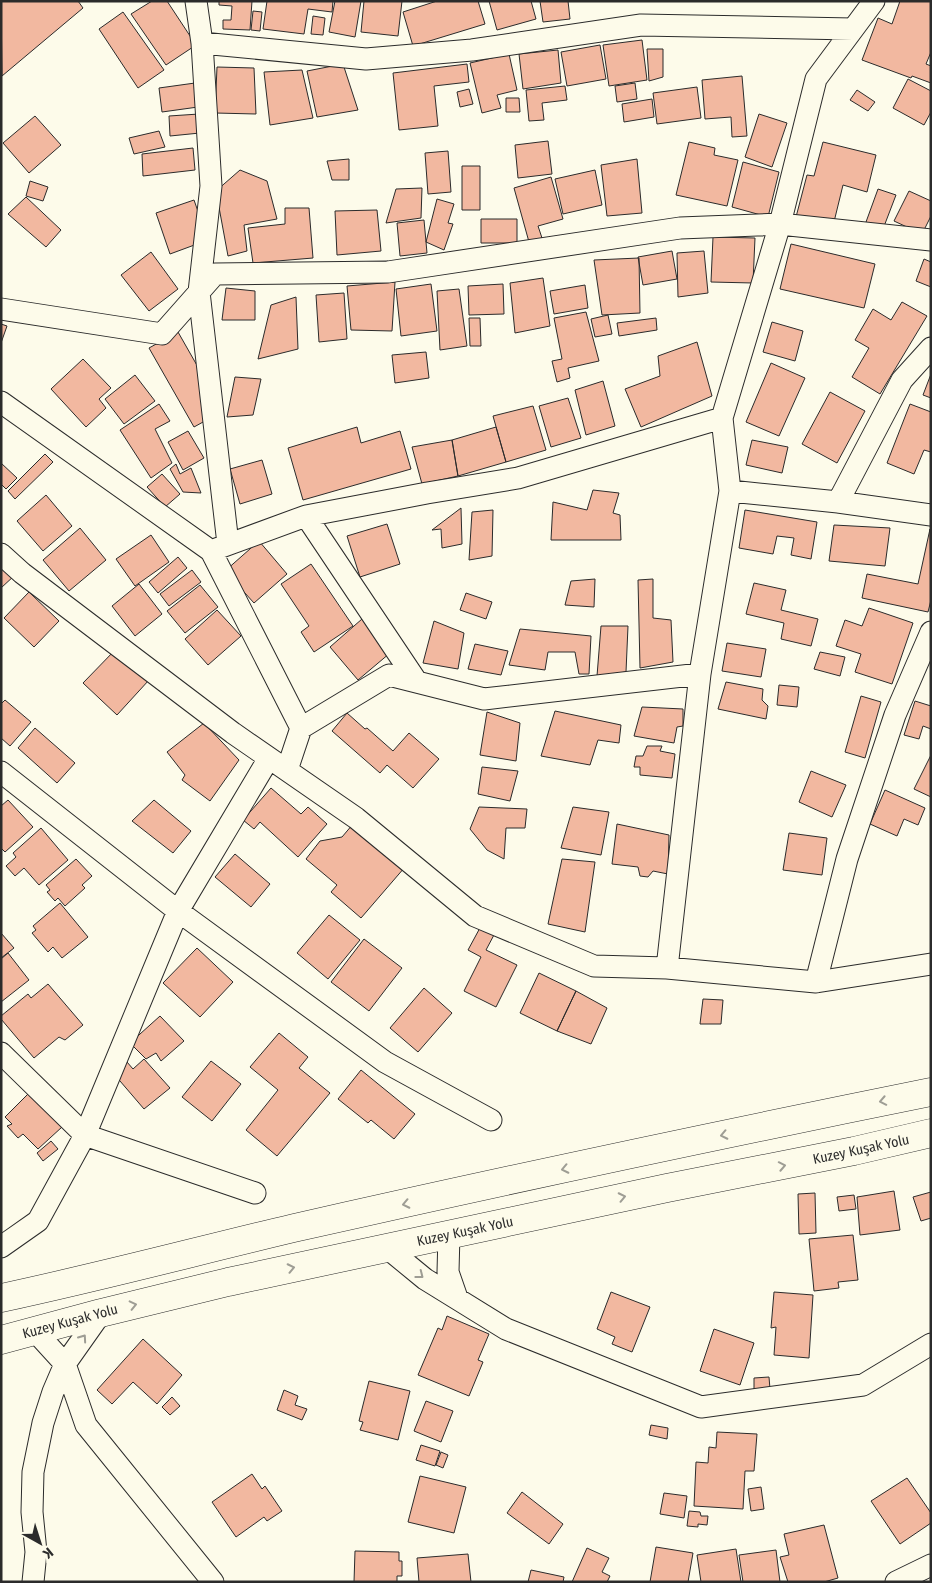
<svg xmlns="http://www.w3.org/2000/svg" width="932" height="1583" viewBox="0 0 932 1583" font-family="'Fira Sans Condensed',sans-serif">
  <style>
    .building { fill: #f2b8a0; stroke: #2b2b2b }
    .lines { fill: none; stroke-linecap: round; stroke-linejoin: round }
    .street-casing { stroke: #2b2b2b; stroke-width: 23 }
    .secondary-casing { stroke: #2b2b2b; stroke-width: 29 }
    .street { stroke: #fdfbea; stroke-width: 21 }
    .secondary { stroke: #fdfbea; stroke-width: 28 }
    .oneway { stroke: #9e9d94 }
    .labels { text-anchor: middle; stroke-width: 4; stroke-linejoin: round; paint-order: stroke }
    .street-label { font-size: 14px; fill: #2b2b2b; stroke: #fdfbea }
  </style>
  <rect width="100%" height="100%" fill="#fdfbea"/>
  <path class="building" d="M1 1H78L83 8 2 76Z
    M152 1H167L196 45 166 65 131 14Z
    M219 1H252L250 30 223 29V20H231L232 6 219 5Z
    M267 1H333L332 12 308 9 304 34 263 29Z
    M335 1H361L355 37 329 32Z
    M364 1H402L398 36 361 32Z
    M437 1H478L485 24 413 46 403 12Z
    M489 1H531L536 19 497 30Z
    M540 1H568L570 19 543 22Z
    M900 1H931V52L926 64 931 66V83L912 76 911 78 862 60 878 18 892 24Z
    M253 11 262 12 260 31 251 30Z
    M123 12 164 70 138 88 99 29Z
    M313 16 325 18 323 35 311 34Z
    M642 40 647 80 609 86 603 45Z
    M600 45 606 79 567 86 561 52Z
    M647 49H663V77L649 81Z
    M558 50 561 83 523 89 519 54Z
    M509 54 517 90 497 95 501 108 482 113 470 63Z
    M343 64 358 110 317 117 307 71Z
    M467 64 469 82 434 86 438 126 399 130 393 73Z
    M217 67 254 68 256 114 215 113Z
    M302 70 313 118 270 125 264 72Z
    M742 76 747 136 732 137 731 117 705 119 702 80Z
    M908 79 931 91V112L924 125 893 108Z
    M195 83 198 107 162 112 159 88Z
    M635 83 637 99 617 102 615 86Z
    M565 86 567 100 542 103 544 120 529 121 526 90Z
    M697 87 701 118 657 124 653 93Z
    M469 89 473 104 460 107 457 92Z
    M857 90 875 102 868 111 850 100Z
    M506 98H519L520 112H506Z
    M652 99 654 117 624 122 622 104Z
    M199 114 200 133 170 136 169 116Z
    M759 114 787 123 772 167 745 157Z
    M35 116 61 145 29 173 3 143Z
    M159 131 165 147 134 154 129 138Z
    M548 141 552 174 518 178 515 145Z
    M689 142 715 148 714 155 738 160 727 206 676 195Z
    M823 142 876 155 867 192 843 185 833 226 796 217 807 175 814 176Z
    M193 148 195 170 143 176 142 154Z
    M448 151 451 192 428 194 425 153Z
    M349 159V180H332L327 161Z
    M637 159 642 213 607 216 601 165Z
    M743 162 779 172 768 217 732 207Z
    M462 166H480V210H462Z
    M240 170 267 181 277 219 244 225 247 251 228 256 216 191Z
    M595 170 602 205 563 214 555 179Z
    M551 177 563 219 538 226 542 238 529 242 514 188Z
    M30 181 48 187 43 201 26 196Z
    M422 188 421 218 386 223 396 189Z
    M878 189 896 195 883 229 866 222Z
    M909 191 931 201V216L922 234 894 221Z
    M26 197 61 230 46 247 8 214Z
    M437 199 454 204 448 223 453 224 444 250 426 242Z
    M194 200 208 240 170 254 156 213Z
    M285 208H309L313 258 253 263 248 228 285 224Z
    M377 210 381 251 337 255 335 211Z
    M481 219H517V243H481Z
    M424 220 427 253 400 256 397 223Z
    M713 237 755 238 753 283 711 282Z
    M791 244 875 264 864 308 780 289Z
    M672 251 677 279 643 285 638 257Z
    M704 251 708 293 678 297 677 253Z
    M151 252 178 289 149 311 121 275Z
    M639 258 640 313 602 315 594 260Z
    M924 259 931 262V287L916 281Z
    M543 278 550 326 515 333 510 283Z
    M395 282 392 331 351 330 347 286Z
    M431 284 437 331 401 336 396 289Z
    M503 284 504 314 469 315 468 286Z
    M585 285 588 308 554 314 550 291Z
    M226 288 255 291V320H222Z
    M459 289 467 346 440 350 437 291Z
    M344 293 347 339 319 342 316 295Z
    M296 297 298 349 258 359 271 305Z
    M902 302 927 316 880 394 852 377 869 348 855 340 873 309 891 320Z
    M586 312 599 361 568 368 570 378 557 382 552 361 562 359 554 318Z
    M608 315 612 334 595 337 591 319Z
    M469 318H480L481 346H470Z
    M656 318 657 330 619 336 617 323Z
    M772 322 803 331 795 361 763 352Z
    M1 324 7 326 1 343Z
    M178 332 223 411 194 427 149 348Z
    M697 342 712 396 641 427 625 389 660 376 658 356Z
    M426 352 429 378 395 383 392 355Z
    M83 359 111 388 99 399 106 408 86 427 51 389Z
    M771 363 805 378 779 436 746 422Z
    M931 374V398L923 395Z
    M135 375 155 401 124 424 105 399Z
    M235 377 261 379 253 415 227 417Z
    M603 381 615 426 586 435 575 390Z
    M830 392 865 411 837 463 802 444Z
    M568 398 581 438 551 447 539 406Z
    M159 404 170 421 155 429 172 463 151 478 120 430Z
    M910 404 931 412V452L924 450 914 474 887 463Z
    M533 406 546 450 506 462 493 416Z
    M357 427 361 443 400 431 411 469 303 500 288 448Z
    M496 427 506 462 458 476 452 440Z
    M188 431 204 458 183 470 168 442Z
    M452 440 458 476 422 484 412 447Z
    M752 440 788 447 782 473 746 465Z
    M45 454 53 462 15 499 8 491Z
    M262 460 272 494 240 504 230 469Z
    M1 463 17 478 6 489 1 484Z
    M176 464 180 474 191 468 201 493 183 492 170 469Z
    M162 474 180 494 165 507 147 487Z
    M593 490 619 493 613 513 620 515 621 540H551L553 502 587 510Z
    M46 495 72 526 43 551 17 521Z
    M461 508 462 544 442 548 441 529 432 530Z
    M493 510 492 556 469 560 472 512Z
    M745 510 817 522 811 559 791 555 794 538 777 536 773 554 739 548Z
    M387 524 400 564 360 577 347 536Z
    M834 525 890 528 885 566 829 561Z
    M80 528 106 560 69 591 43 560Z
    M930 529 931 600 928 612 862 598 867 574 918 584Z
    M151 535 169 562 135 586 116 559Z
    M259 541 287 574 254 603 225 571Z
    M178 557 187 568 158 593 149 582Z
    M1 560 15 575 1 588Z
    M311 564 353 626 314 652 301 632 309 626 281 584Z
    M192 570 201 582 169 606 160 594Z
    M595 579 594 607 565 605 571 581Z
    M653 579V618L671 620 673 662 640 668 638 580Z
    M754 583 786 590 781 610 818 619 811 646 781 639 784 623 746 614Z
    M139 584 162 614 135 636 112 606Z
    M200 585 218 607 185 633 167 611Z
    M29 592 59 621 34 647 4 618Z
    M466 593 492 602 486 619 460 610Z
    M869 608 913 623 892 684 855 672 861 654 836 646 845 620 862 626Z
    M217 610 241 636 208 665 185 639Z
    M362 619 390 653 358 680 330 647Z
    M434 621 464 633 458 669 423 663Z
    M601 626H628L626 672 597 676Z
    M520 629 591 636 589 674H579L575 652H548L545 670 509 665Z
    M727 643 766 649 761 677 722 671Z
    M475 644 508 651 501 675 468 669Z
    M116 649 149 680 117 715 83 683Z
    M820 652 845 657 840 676 814 669Z
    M726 682 763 689 762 700 768 706 766 719 718 709Z
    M779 685 799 687 797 707 777 705Z
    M861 696 881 702 865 758 845 752Z
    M5 700 31 722 10 746 1 738V704Z
    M915 701 931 706V729L923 726 919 739 904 735Z
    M642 707 683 709V726L677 727 674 743 634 736Z
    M555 711 621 725 619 743 598 740 590 765 541 756Z
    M487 712 520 723 516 761 480 755Z
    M347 713 365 729 367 728 393 751 409 733 439 759 413 788 387 765 380 773 332 731Z
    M204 723 239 760 210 801 182 780 185 775 167 752Z
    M35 728 75 763 57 783 18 748Z
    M647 746H662L660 751 675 754 672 778 640 775V767H634L636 756H643Z
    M931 755V797L914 789Z
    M482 767 518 771 510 801 478 794Z
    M811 771 846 785 832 817 799 802Z
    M271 788 301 814 308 807 327 824 298 857 260 822 254 829 243 820Z
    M885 790 925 808 918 825 904 819 897 836 870 824Z
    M8 800 33 827 5 852 1 848V806Z
    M154 800 191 831 173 853 132 821Z
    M479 807 527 809 525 828H506L504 859 487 850 470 829Z
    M573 807 609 812 601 855 561 848Z
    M353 824 405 867 361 918 331 892 337 885 306 859 320 841 342 837Z
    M617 824 669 835 668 874 653 871 648 877 640 876 638 867 612 864Z
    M41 828 68 860 39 885 24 868 15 876 6 866 16 857 13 853Z
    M789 833 827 838 822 875 783 870Z
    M235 854 270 884 251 907 215 877Z
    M76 859 92 876 82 885 85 888 65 906 58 898 55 901 47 892 50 890 46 885Z
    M562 859 595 862 585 932 548 924Z
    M60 903 88 937 62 958 53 947 48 952 32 933 36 930 33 926Z
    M329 915 360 940 328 979 297 953Z
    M481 926 495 933 486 950 517 965 496 1007 464 991 481 957 468 950Z
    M1 933 14 948 1 958Z
    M364 939 402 968 369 1011 331 982Z
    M197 948 233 982 200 1017 163 983Z
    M8 953 29 980 1 1002V959Z
    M539 973 576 991 557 1031 520 1013Z
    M48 984 83 1025 65 1040 59 1037 34 1058 1 1019V1016L28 994 31 998Z
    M424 988 452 1013 418 1052 390 1028Z
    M576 991 607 1008 591 1044 557 1031Z
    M703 999 723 1000 721 1024H700Z
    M160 1016 184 1041 161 1061 156 1053 146 1059 130 1043Z
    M279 1033 308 1057 299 1068 330 1093 277 1156 246 1130 278 1090 250 1067Z
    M144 1059 170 1088 144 1109 114 1074 127 1062 133 1069Z
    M211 1061 241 1084 212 1121 182 1097Z
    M361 1070 415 1114 394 1139 371 1120 368 1123 338 1099Z
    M29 1093 62 1127 38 1149 23 1134 18 1138 7 1126 12 1124 5 1117Z
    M51 1141 58 1149 43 1161 37 1153Z
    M894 1191 900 1230 860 1235 857 1197Z
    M931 1192V1218L921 1221 913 1197Z
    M815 1193 816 1233 799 1234 798 1194Z
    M854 1195 856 1209 839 1211 837 1197Z
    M853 1235 858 1280 838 1282 839 1288 814 1291 809 1239Z
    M611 1292 650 1307 632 1352 612 1344 615 1337 597 1329Z
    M774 1292 813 1295 809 1358 774 1355 776 1327 771 1328Z
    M447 1316 489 1334 478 1360 483 1362 469 1396 418 1375 438 1328 442 1330Z
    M714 1329 754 1343 740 1385 700 1371Z
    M143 1339 182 1375 157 1404 133 1382 112 1404 97 1390Z
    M769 1377 770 1389 754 1390V1378Z
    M369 1381 410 1391 398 1440 360 1430 363 1422 359 1421Z
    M284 1390 298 1396 295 1405 307 1409 302 1420 277 1410Z
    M172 1397 180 1406 170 1415 162 1407Z
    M426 1401 453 1411 441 1442 414 1431Z
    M651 1425 668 1428 667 1439 649 1435Z
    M717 1432 757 1434 754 1471H745L743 1509 694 1506 696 1462 708 1463 709 1447 716 1448Z
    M421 1445 440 1451 435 1466 416 1460Z
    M441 1452 448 1455 443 1468 436 1465Z
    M252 1474 262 1489 265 1486 282 1511 267 1521 264 1517 236 1537 212 1502Z
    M420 1476 466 1487 454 1533 408 1522Z
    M907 1478 931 1513V1523L900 1544 871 1501Z
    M761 1487 764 1509 751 1511 748 1489Z
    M522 1492 563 1524 549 1544 507 1513Z
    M664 1493 687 1496 684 1518 660 1514Z
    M689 1511 700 1512 701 1516H708L707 1525 698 1524V1527L687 1526Z
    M824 1525 838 1578 824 1582H788L780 1557 789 1555 784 1534Z
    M656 1547 693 1553 688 1582H650Z
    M587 1548 609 1558 602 1572 610 1576 607 1582H572Z
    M736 1549 741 1582H701L697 1555Z
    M776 1550 780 1582H743L739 1555Z
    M355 1551 399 1552V1561H402V1576H397V1582H354Z
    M468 1554 471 1582H419L417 1558Z
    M531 1570 564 1577 563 1582H528Z"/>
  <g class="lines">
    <defs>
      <path id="street" d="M196 1 202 43 211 186 199 292 228 544
        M202 43 366 59 472 50 641 25 853 29
        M1 309 162 334 215 274 388 272 680 228 780 224 931 240
        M1 402 211 551 301 728 287 770
        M730 491 838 502 902 380 931 348
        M838 502 931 515
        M306 516 427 493 518 478 722 418
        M216 549 306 516 417 682
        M1 554 22 573 233 733 356 818 475 916 594 966 667 968 700 674 730 491 722 418 780 224 816 79 874 1
        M301 728 389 675 484 699 700 674
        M1 772 178 911 385 1062 491 1120
        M667 968 816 982 931 964
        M816 982 847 859 895 715 931 632
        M1 1053 85 1135 255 1193
        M449 1234 448 1272 457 1298
        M1 1247 38 1221 85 1135 178 911 269 758
        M386 1247 425 1279 506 1329 701 1407 863 1385 931 1344
        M34 1330 65 1364 86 1425 213 1582
        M33 1582 36 1552 32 1512 33 1472 43 1423 53 1392 65 1364 101 1313
        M896 1582 931 1565"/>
      <path id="secondary" d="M1 1298C100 1277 197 1251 294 1228 506 1180 718 1135 931 1092
        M1 1340 101 1313 228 1282 667 1188 854 1151 931 1133"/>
    </defs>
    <use href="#street" class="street-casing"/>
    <use href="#secondary" class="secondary-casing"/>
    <use href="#street" class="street"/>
    <use href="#secondary" class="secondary"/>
  </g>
  <defs><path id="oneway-chevron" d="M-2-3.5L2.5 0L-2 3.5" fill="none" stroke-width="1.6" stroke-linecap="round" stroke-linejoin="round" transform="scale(1.25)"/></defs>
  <g class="oneway">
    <use href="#oneway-chevron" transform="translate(883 1101) rotate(169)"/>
    <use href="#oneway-chevron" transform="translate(724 1135) rotate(168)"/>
    <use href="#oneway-chevron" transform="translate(782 1166) rotate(-11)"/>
    <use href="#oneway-chevron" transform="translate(565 1169) rotate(168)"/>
    <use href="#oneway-chevron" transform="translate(622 1197) rotate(-12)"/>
    <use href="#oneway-chevron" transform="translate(406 1204) rotate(168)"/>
    <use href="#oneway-chevron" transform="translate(291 1268) rotate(-12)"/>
    <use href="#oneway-chevron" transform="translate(420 1275) rotate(38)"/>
    <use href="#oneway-chevron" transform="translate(133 1305) rotate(-13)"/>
    <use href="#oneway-chevron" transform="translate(83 1338) rotate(-55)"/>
  </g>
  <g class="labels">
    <g class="street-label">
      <text transform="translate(861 1149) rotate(-12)" y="5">Kuzey Kuşak Yolu</text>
      <text transform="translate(465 1231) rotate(-12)" y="5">Kuzey Kuşak Yolu</text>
      <text transform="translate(70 1321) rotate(-15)" y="5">Kuzey Kuşak Yolu</text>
    </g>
  </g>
  <rect width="932" height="1583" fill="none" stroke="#2b2b2b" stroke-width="5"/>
  <g transform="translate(40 1543) rotate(141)" stroke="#fdfbea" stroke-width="4" paint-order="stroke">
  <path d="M0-4L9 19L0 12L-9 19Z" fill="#2b2b2b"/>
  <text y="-8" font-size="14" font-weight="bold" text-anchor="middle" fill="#2b2b2b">K</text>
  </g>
</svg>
